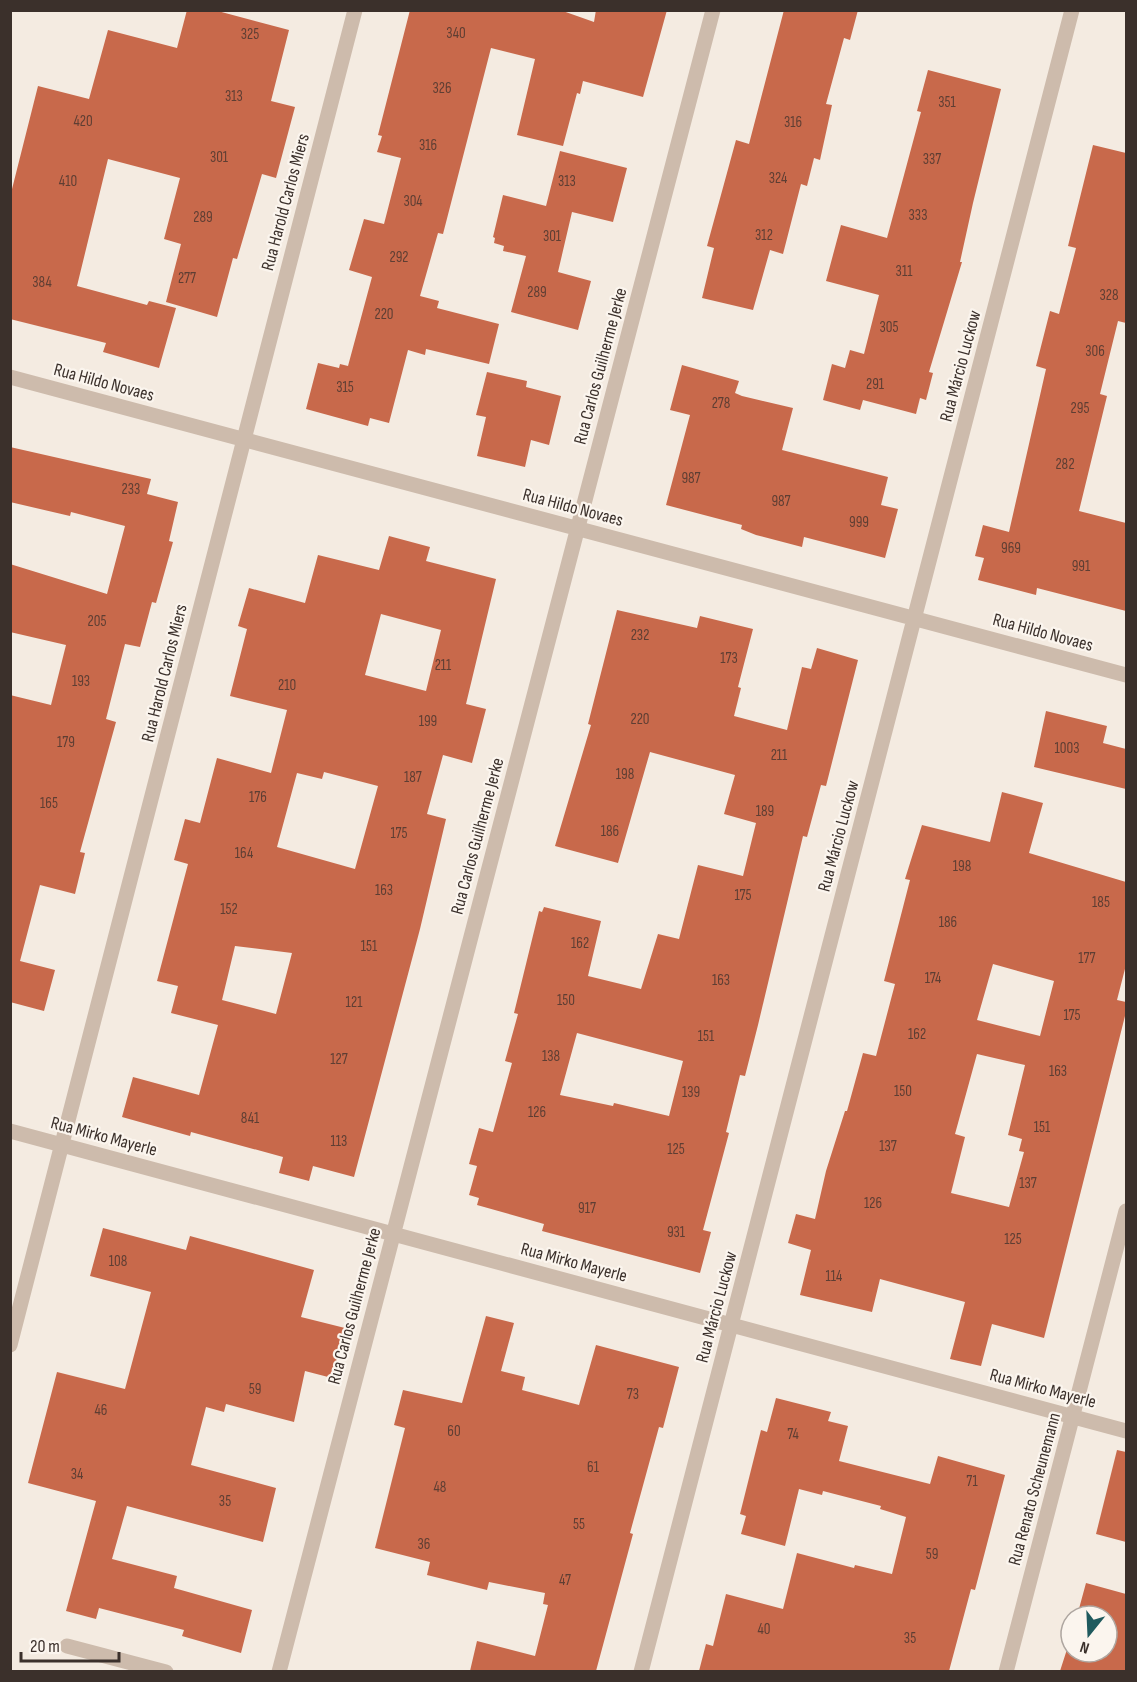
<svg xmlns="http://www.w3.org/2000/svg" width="1137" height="1682" viewBox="0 0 1137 1682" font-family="'Sofia Sans Condensed',sans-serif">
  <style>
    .building { fill: #c8694b; fill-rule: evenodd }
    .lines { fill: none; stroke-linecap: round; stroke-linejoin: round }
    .minor { stroke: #cdbbac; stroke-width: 15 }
    .labels { text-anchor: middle; stroke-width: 4.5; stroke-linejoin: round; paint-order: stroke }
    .number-label { font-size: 15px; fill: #5e3e33 }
    .street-label { font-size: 18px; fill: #3b302b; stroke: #fbf5ee }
  </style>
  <rect width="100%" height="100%" fill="#f4ebe1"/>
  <path class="building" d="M187 10H214L289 30 271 101 295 107 276 178 262 174 237 259 233 258 217 317 166 302 181 244 164 239 180 178 108 159 77 286 147 305 149 301 176 308 159 368 103 352 106 343 10 319V197L38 86 89 99 108 30 177 48Z
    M410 10H560L594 22 596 10H667L643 97 583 81 580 94 577 93 563 146 517 135 535 59 491 48 443 234 438 233 420 296 439 301 437 308 499 324 489 364 426 349 425 355 408 350 389 423 370 418 368 426 306 409 318 363 339 368 340 364 348 366 372 277 349 270 364 219 384 224 401 158 377 152 382 136 378 135Z
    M784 10H858L850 40 844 38 826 104 832 105 820 160 814 158 807 186 801 184 783 254 770 250 753 310 702 298 714 248 707 246 736 140 749 144Z
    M928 70 1001 89 973 203 960 262H962L929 372 933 373 926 400 920 398 916 414 863 400 860 410 823 400 832 364 845 368 850 350 864 354 879 295 826 281 841 225 887 238 921 112 917 111Z
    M1093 145 1126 153V323L1118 321 1100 394 1107 396 1079 511 1126 523V611L1037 588 1036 595 978 580 984 558 975 556 983 525 1009 532 1046 369 1036 366 1050 311 1059 314 1076 248 1068 246Z
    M560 151 627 168 613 222 572 212 558 272 591 281 578 330 511 312 526 256 503 251 504 246 494 243 495 238 493 237 503 195 546 206Z
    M682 365 739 381 735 393 742 396 793 408 782 450 888 477 881 505 898 509 885 558 804 537 802 547 756 535 741 529 742 525 666 505 690 415 670 410Z
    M487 372 527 381 526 387 561 396 549 445 531 440 525 467 477 456 486 417 476 415Z
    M10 447 151 479 147 494 178 502 169 541 173 542 156 603 152 602 140 647 125 644 106 719 116 722 80 852 85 853 75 894 40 885 20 961 55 970 44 1011 10 1002V695L51 705 66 645 10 632V564L107 594 125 526 71 512 70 516 10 502Z
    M389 536 430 547 426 561 496 579 466 704 486 709 472 763 443 755 427 814 446 819 420 929 354 1177 313 1166 309 1181 279 1173 283 1157 191 1132 190 1136 122 1117 133 1077 199 1095 218 1025 171 1013 178 986 157 981 188 864 174 860 185 819 200 823 217 758 271 773 287 710 230 696 247 629 238 626 249 588 305 603 318 555 379 570ZM381 614 441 630 426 691 365 675ZM324 772 378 786 355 869 277 847 297 773 322 779ZM235 946 292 953 276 1014 222 1000Z
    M617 610 697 628 700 616 753 629 738 687 741 688 734 716 787 730 802 667 811 669 817 648 858 660 826 786 821 785 807 837 803 836 758 1025 745 1076 740 1075 726 1132 729 1133 703 1230 711 1232 700 1273 542 1231 544 1224 477 1205 479 1198 469 1195 477 1166 469 1164 479 1128 493 1132 512 1063 505 1061 518 1014 514 1013 539 911 542 912 544 907 601 921 588 976 641 989 658 934 679 939 698 865 743 876 756 823 724 814 735 775 650 752 618 863 555 846 591 725 588 724ZM577 1033 683 1061 669 1116 614 1103 613 1106 560 1095Z
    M1046 711 1107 726 1103 743 1126 749V789L1034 767Z
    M1002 792 1043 803 1029 853 1126 882V965L1117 1000 1126 1002V1012L1044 1338 992 1324 981 1366 950 1359 965 1302 880 1279 872 1312 800 1295 811 1250 788 1243 796 1214 815 1219 826 1171 845 1111H847L863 1053 876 1056 895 984 884 981 910 880 905 879 922 825 990 842ZM993 964 1054 981 1040 1036 977 1020ZM977 1054 1025 1065 1008 1135 1022 1139 1019 1151 1024 1152 1009 1207 951 1193 965 1137 955 1134Z
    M103 1228 186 1250 190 1236 314 1270 301 1317 345 1328 332 1378 305 1371 294 1422 226 1404 224 1412 206 1407 191 1465 276 1488 263 1542 127 1506 112 1559 177 1576 174 1588 252 1610 241 1653 182 1636 184 1630 99 1608 96 1619 66 1611 96 1501 28 1483 57 1372 125 1389 151 1292 90 1276Z
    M486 1316 514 1323 501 1371 525 1377 522 1390 579 1405 596 1345 679 1367 663 1428 659 1427 630 1533 633 1534 596 1671H470L477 1641 535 1656 548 1605 543 1604 545 1593 489 1582 487 1590 427 1575 430 1562 375 1548 405 1428 394 1425 403 1390 462 1403Z
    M776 1398 831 1412 828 1421 848 1426 839 1461 930 1484 938 1456 1005 1475 975 1590 971 1589 949 1671H699L706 1644 713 1646 726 1594 783 1609 797 1553 854 1568 855 1565 892 1574 906 1517 880 1509 881 1506 823 1491 822 1495 799 1489 785 1546 741 1534 746 1516 740 1514 761 1430 767 1432Z
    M1117 1450 1126 1452V1542L1096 1534Z
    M1086 1583 1126 1594V1671H1060L1071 1637V1652H1107V1616H1077Z"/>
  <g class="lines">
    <path class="minor" d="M10 377 1126 675
      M10 1131 1126 1431
      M10 1345 355 10
      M67 1646 166 1672
      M279 1672 713 10
      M641 1672 1072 10
      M1006 1672 1126 1211"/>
  </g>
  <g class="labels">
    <g class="number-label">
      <text x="456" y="38">340</text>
      <text x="250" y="39">325</text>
      <text x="442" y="93">326</text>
      <text x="234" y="101">313</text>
      <text x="947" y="107">351</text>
      <text x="83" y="126">420</text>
      <text x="793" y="127">316</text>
      <text x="428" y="150">316</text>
      <text x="219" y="162">301</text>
      <text x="932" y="164">337</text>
      <text x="778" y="183">324</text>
      <text x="68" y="186">410</text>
      <text x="567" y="186">313</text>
      <text x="413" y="206">304</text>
      <text x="918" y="220">333</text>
      <text x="203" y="222">289</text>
      <text x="764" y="240">312</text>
      <text x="552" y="241">301</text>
      <text x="399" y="262">292</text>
      <text x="904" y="276">311</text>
      <text x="187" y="283">277</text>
      <text x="42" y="287">384</text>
      <text x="537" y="297">289</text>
      <text x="1109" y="300">328</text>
      <text x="384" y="319">220</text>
      <text x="889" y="332">305</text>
      <text x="1095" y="356">306</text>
      <text x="875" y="389">291</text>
      <text x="345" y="392">315</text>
      <text x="721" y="408">278</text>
      <text x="1080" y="413">295</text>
      <text x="1065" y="469">282</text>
      <text x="691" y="483">987</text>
      <text x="131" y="494">233</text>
      <text x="781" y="506">987</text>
      <text x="859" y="527">999</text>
      <text x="1011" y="553">969</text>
      <text x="1081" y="571">991</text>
      <text x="97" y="626">205</text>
      <text x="640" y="640">232</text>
      <text x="729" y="663">173</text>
      <text x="443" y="670">211</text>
      <text x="81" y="686">193</text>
      <text x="287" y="690">210</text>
      <text x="640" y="724">220</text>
      <text x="428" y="726">199</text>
      <text x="66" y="747">179</text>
      <text x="1067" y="753">1003</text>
      <text x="779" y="760">211</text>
      <text x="625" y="779">198</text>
      <text x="413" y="782">187</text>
      <text x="258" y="802">176</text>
      <text x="49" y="808">165</text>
      <text x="765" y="816">189</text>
      <text x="610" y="836">186</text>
      <text x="399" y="838">175</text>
      <text x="244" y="858">164</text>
      <text x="962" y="871">198</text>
      <text x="384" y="895">163</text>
      <text x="743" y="900">175</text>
      <text x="1101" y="907">185</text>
      <text x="229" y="914">152</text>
      <text x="948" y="927">186</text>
      <text x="580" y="948">162</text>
      <text x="369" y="951">151</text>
      <text x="1087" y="963">177</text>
      <text x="933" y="983">174</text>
      <text x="721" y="985">163</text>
      <text x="566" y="1005">150</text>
      <text x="354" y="1007">121</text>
      <text x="1072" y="1020">175</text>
      <text x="917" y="1039">162</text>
      <text x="706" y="1041">151</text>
      <text x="551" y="1061">138</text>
      <text x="339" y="1064">127</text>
      <text x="1058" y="1076">163</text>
      <text x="903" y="1096">150</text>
      <text x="691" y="1097">139</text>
      <text x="537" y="1117">126</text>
      <text x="250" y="1123">841</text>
      <text x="1042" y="1132">151</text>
      <text x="339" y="1146">113</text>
      <text x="888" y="1151">137</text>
      <text x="676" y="1154">125</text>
      <text x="1028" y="1188">137</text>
      <text x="873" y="1208">126</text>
      <text x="587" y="1213">917</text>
      <text x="676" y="1237">931</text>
      <text x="1013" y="1244">125</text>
      <text x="118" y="1266">108</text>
      <text x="834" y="1281">114</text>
      <text x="255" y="1394">59</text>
      <text x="633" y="1399">73</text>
      <text x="101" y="1415">46</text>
      <text x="454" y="1436">60</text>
      <text x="793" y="1439">74</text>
      <text x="593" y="1472">61</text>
      <text x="77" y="1479">34</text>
      <text x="972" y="1486">71</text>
      <text x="440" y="1492">48</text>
      <text x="225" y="1506">35</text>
      <text x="579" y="1529">55</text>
      <text x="424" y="1549">36</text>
      <text x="932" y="1559">59</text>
      <text x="565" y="1585">47</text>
      <text x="764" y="1634">40</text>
      <text x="910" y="1643">35</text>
    </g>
    <g class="street-label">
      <text transform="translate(285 202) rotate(-75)" y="6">Rua Harold Carlos Miers</text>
      <text transform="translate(600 366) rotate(-75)" y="6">Rua Carlos Guilherme Jerke</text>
      <text transform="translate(960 366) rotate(-75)" y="6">Rua Márcio Luckow</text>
      <text transform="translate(104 382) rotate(15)" y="6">Rua Hildo Novaes</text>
      <text transform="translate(573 507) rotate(15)" y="6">Rua Hildo Novaes</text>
      <text transform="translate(1043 632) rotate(15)" y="6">Rua Hildo Novaes</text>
      <text transform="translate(164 673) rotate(-76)" y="6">Rua Harold Carlos Miers</text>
      <text transform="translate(477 836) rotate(-75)" y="6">Rua Carlos Guilherme Jerke</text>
      <text transform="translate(838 836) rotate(-75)" y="6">Rua Márcio Luckow</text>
      <text transform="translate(104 1136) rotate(15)" y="6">Rua Mirko Mayerle</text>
      <text transform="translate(574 1262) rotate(15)" y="6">Rua Mirko Mayerle</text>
      <text transform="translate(354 1306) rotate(-75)" y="6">Rua Carlos Guilherme Jerke</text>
      <text transform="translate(716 1307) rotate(-75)" y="6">Rua Márcio Luckow</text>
      <text transform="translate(1043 1388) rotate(15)" y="6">Rua Mirko Mayerle</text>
      <text transform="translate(1034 1489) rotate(-75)" y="6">Rua Renato Scheunemann</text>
    </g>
  </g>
  <rect width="1137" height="1682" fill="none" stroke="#3b302b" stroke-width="24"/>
  <g transform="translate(1089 1634) rotate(198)"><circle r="28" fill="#fbf5ee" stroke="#aea6a0" stroke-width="1.5"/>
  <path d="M0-4.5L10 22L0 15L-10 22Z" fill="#1f5a5e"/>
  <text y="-9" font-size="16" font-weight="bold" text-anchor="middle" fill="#3b302b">N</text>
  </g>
  <path d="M21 1652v9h98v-9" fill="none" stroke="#3b302b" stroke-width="3"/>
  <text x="30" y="1652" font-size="18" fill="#3b302b" stroke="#fbf5ee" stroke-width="4.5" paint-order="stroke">20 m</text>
</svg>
